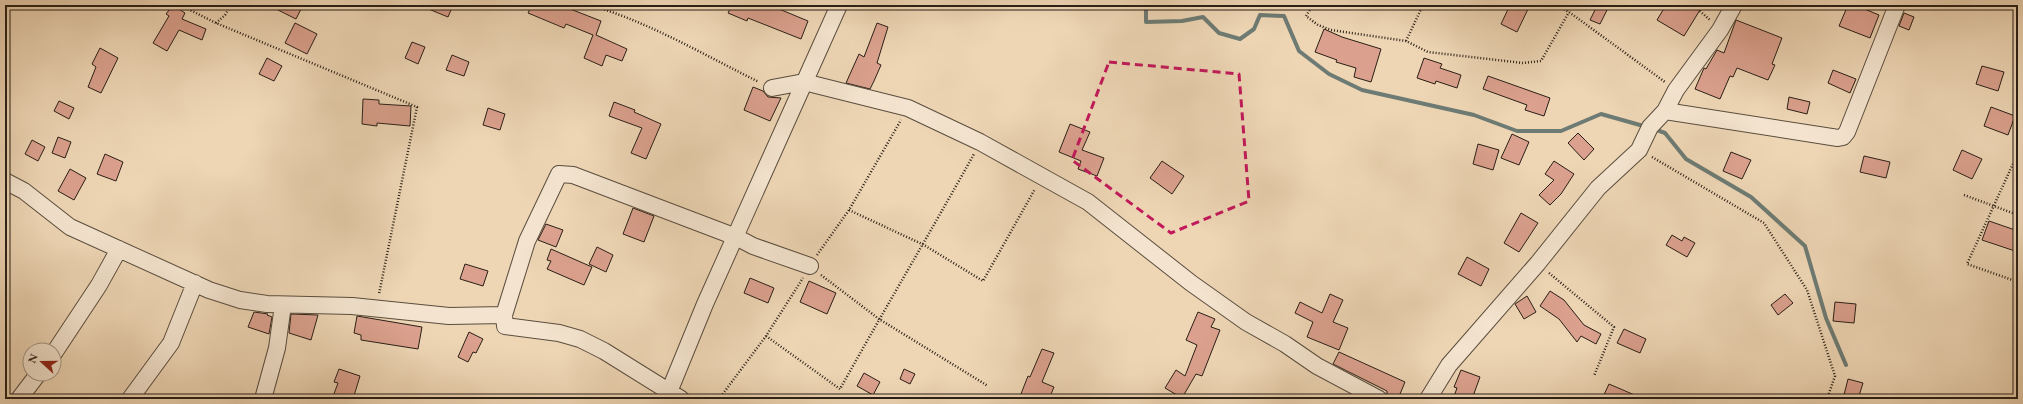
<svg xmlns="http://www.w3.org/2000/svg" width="2023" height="404" viewBox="0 0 2023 404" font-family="'EB Garamond',serif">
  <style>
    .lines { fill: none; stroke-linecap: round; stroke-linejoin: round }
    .stream { stroke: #6d7b74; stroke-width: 4 }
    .building { fill: #dba18e; stroke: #291f16 }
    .minor-casing { stroke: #5a4d3e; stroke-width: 18 }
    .path { stroke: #291f16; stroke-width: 2.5; stroke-dasharray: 1 2; stroke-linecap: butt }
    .minor { stroke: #f4e4cf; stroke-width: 16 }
    .marked { fill: none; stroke: #c2185b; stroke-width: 3; stroke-dasharray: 8 5; stroke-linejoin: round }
  </style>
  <rect width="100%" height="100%" fill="#eed6b5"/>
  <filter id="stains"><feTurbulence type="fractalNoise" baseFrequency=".005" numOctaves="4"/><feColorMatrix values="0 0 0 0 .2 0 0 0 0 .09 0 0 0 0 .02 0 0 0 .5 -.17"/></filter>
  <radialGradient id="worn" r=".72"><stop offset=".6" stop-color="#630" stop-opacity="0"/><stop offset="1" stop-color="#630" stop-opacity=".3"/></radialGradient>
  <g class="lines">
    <path class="stream" d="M1146 5V22L1182 21 1203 17 1219 33 1240 39 1254 29 1260 15 1284 16 1299 51 1329 74 1362 90 1474 115 1517 131H1561L1601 114 1647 127
      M1654 129 1665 133 1686 159 1751 197 1805 246 1826 318 1846 365"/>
  </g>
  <path class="building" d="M173 5 185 13 182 19 206 29 202 40 179 30 167 51 153 43 169 16 166 14Z
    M268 5H303L296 19Z
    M419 5H453L448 17Z
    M532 5H560L601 21 596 35 627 49 622 61 606 55 602 66 584 58 593 35 566 24 564 28 528 13Z
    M732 5H780L779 9 808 21 801 39 748 18 747 21 728 13Z
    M1510 5H1530L1517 32 1501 24Z
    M1666 5H1703L1684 36 1657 20Z
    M1848 5H1855L1879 15 1870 38 1839 26Z
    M1597 6 1607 10 1600 24 1590 20Z
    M1904 13 1914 17 1909 30 1899 26Z
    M1736 20 1782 38 1772 64 1775 65 1768 80 1737 68 1733 77 1730 76 1720 99 1695 89 1704 68 1706 69 1717 50 1724 53Z
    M295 23 317 34 307 54 285 43Z
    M877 23 888 27 877 63 881 65 874 81 870 89 846 83 859 54 864 57Z
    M1324 29 1342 37 1381 49 1371 82 1354 77 1356 68 1336 62 1337 60 1315 52Z
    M412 42 425 47 418 64 405 58Z
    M100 48 118 58 101 93 88 87 96 67 92 64Z
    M452 55 469 62 464 76 446 70Z
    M267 58 282 66 274 81 259 74Z
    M1424 58 1442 64 1440 68 1461 75 1457 88 1436 81 1435 84 1417 78Z
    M1982 66 2004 72 1998 91 1976 84Z
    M1833 70 1856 79 1850 93 1828 83Z
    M1488 76 1550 98 1544 116 1525 110 1527 105 1483 89Z
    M753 87 763 91 768 97 781 98 770 121 744 110Z
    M1789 97 1810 102 1807 114 1787 109Z
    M363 99 379 100V104L411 106 410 126 377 123V126L362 124Z
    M59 101 74 108 69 119 54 111Z
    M614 102 635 110 634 112 661 124 646 159 631 153 642 128 609 116Z
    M1991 107 2015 116 2008 135 1984 126Z
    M488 108 505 114 500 130 483 125Z
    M1070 124 1090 132 1082 150 1104 158 1097 176 1078 169 1081 161 1059 152Z
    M1578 133 1594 149 1584 160 1568 143Z
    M1512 134 1529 142 1519 165 1501 158Z
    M58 137 71 142 65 158 52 153Z
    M32 140 45 147 38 161 25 154Z
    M1478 144 1499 150 1493 170 1473 164Z
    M1962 150 1982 159 1972 179 1953 170Z
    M1731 152 1751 160 1742 179 1723 171Z
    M105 154 123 162 116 181 97 174Z
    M1864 156 1890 162 1886 178 1860 172Z
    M1162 161 1184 176 1172 194 1150 178Z
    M1554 161 1574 174 1561 194 1550 205 1539 195 1554 180 1545 174Z
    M70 169 86 178 74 200 58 191Z
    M633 208 654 216 644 242 623 234Z
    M1521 213 1538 223 1519 252 1504 243Z
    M1989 221 2018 231V252L1982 240Z
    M546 224 563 230 556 247 538 240Z
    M1672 235 1682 241 1684 237 1695 243 1687 257 1666 245Z
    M597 247 613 255 606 272 589 264Z
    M551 249 592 267 584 285 547 269 551 261 547 260Z
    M1467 257 1489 269 1481 286 1458 274Z
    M465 264 488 271 483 286 460 279Z
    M750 278 774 288 768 303 744 293Z
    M809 281 836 293 827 314 800 302Z
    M1550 291 1564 300 1584 325 1601 334 1596 344 1581 336 1577 342 1559 319 1540 306Z
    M1330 294 1343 300 1333 322 1348 328 1339 350 1307 337 1313 322 1295 313 1300 302 1322 313Z
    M1785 294 1793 303 1778 315 1771 305Z
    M1527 296 1536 312 1524 319 1515 304Z
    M1835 302 1856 304 1854 323 1833 321Z
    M254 312 268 314 267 315 272 317 269 334 248 327Z
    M1198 312 1215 319 1211 327 1220 330 1202 376 1196 374 1182 398 1165 388 1176 370 1185 376 1197 345 1186 340Z
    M291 314 318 315 311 340 289 333Z
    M357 316 422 327 418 349 361 340V335L354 333Z
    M1624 329 1646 339 1640 353 1617 343Z
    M469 332 483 339 476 353 473 352 468 362 458 357Z
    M1042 349 1054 353 1042 382 1054 387 1049 399H1019L1028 376 1030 377Z
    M1339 352 1405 382 1398 399 1387 394V391L1333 364Z
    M339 369 360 376 353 399H332L338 383 334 382Z
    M904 369 915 374 910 384 900 379Z
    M1461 370 1480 377 1472 399H1453L1457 388 1454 387Z
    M864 373 880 382 873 395 857 386Z
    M1848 379 1863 383 1858 399H1843Z
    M1609 384 1644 399H1602Z"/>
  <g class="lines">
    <defs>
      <path id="minor" d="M772 88 804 82 908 108 980 142 1088 202 1191 283 1246 322 1285 344 1317 366 1379 399
        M1665 111 1838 138 1843 137 1847 132 1897 5
        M5 181 24 191 70 227 209 290 240 300 267 304 352 306 449 316 504 315 505 326 559 333 580 339 604 351 681 399
        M504 315 527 241 559 174 573 175 736 237 753 246 810 266
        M54 353 99 285 119 249
        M669 392 705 304 839 5
        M19 399 38 374
        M130 399 171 343 195 283
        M263 399 277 348 283 305
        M1428 399 1449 365 1538 263 1598 188 1639 150 1650 127 1665 111 1676 90 1720 30 1734 5"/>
    </defs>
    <use href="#minor" class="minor-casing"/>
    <path class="path" d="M180 5 216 23 417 107 379 294
      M590 5C649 22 704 55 759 82
      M1313 5 1306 16 1318 25 1331 30 1406 41 1428 52 1523 63 1541 61 1569 12
      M1556 5 1569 12 1665 82
      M1693 5 1710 20
      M216 23 225 15 231 5
      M1406 41 1423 5
      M2018 153 1967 264 2018 282
      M1652 157 1764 223 1807 290 1835 376 1827 399
      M1964 195 2018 215
      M849 210 924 245 983 281 1035 189
      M817 255 849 210 901 120
      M1549 273 1614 327 1594 376
      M821 275 879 319 988 386
      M766 336 840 389C884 310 930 233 974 154
      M719 399 766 336 803 278"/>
    <use href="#minor" class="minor"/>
  </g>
  <path class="marked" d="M1109 62 1239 74 1249 201 1171 233 1072 160Z"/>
  <rect width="2023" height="404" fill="none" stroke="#eed6b5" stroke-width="20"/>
  <rect x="6" y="6" width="2011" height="392" fill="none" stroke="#291f16" stroke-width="2"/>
  <rect x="10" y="10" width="2003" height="384" fill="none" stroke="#291f16"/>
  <g transform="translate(42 362) rotate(291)"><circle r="19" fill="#f4e4cf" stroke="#a39585"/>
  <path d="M0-3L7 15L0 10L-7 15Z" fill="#8f2418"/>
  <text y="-6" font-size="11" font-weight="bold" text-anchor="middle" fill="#291f16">N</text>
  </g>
  <rect width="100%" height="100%" filter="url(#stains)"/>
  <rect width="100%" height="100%" fill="url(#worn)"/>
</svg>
